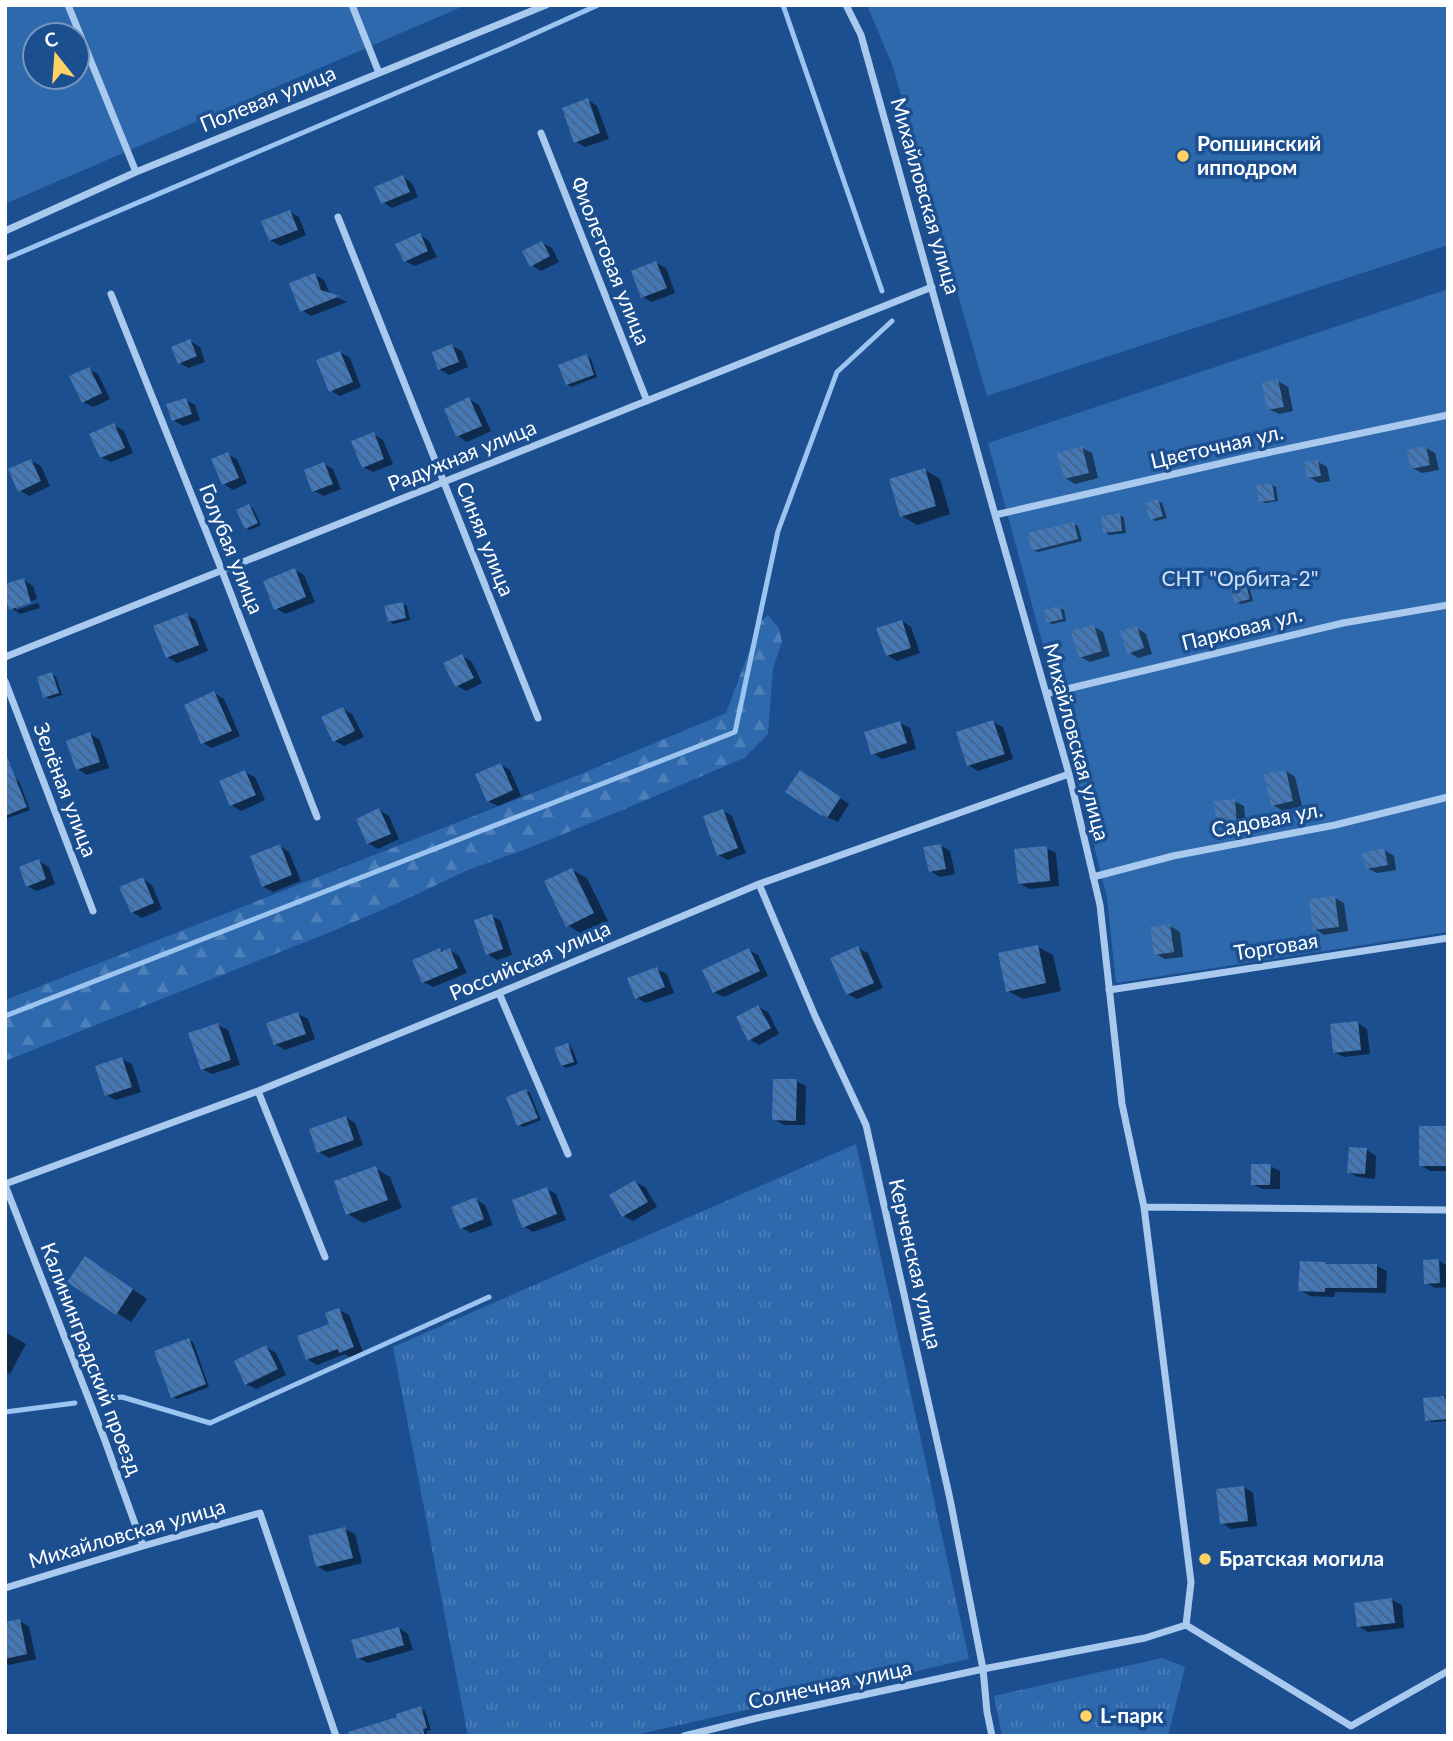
<svg xmlns="http://www.w3.org/2000/svg" width="1453" height="1741" viewBox="0 0 1453 1741" font-family="Lato,sans-serif">
  <style>
    .grass { fill: url(#grass-tufts) }
    .forest { fill: url(#forest-firs) }
    .green { fill: #2e69ad; fill-rule: evenodd }
    .shadow { fill: #0007 }
    .lines { fill: none; stroke-linecap: round; stroke-linejoin: round }
    .stream { stroke: #9cc4f0; stroke-width: 5 }
    .building { fill: url(#building-back-hatch) }
    .street { stroke: #a9c9ee; stroke-width: 7 }
    .poi-dot { fill: #ffd166; stroke: #1b4f8f; stroke-width: 2.5 }
    .labels { text-anchor: middle; stroke-width: 7; stroke-linejoin: round; paint-order: stroke }
    .street-label { font-size: 21px; fill: #fff; stroke: #1b4f8f }
    .poi-label { font-size: 21px; font-weight: bold; fill: #fff; stroke: #1b4f8f; text-anchor: start }
    .park-label { font-size: 21px; fill: #cfe3fa; stroke: #1b4f8f }
  </style>
  <defs>
    <pattern id="grass-tufts" width="24" height="20" patternUnits="userSpaceOnUse" patternTransform="scale(1.75)"><rect width="24" height="20" fill="#2e69ad"/><path d="M3 7l-1-3M5 7V3M7 7l1-3M15 17l-1-3M17 17v-4M19 17l1-3" fill="none" stroke="#4d80b9"/></pattern>
    <pattern id="forest-firs" width="22" height="20" patternUnits="userSpaceOnUse" patternTransform="scale(1.75)"><rect width="22" height="20" fill="#2e69ad"/><path d="M5 1l3.5 6h-7zM16 11l3.5 6h-7z" fill="#4d80b9"/></pattern>
    <pattern id="building-back-hatch" width="6" height="6" patternUnits="userSpaceOnUse" patternTransform="scale(1.75)"><rect width="6" height="6" fill="#4478b7"/><path d="M-1 5l2 2M0 0l6 6M5-1l2 2" fill="none" stroke="#486282"/></pattern>
  </defs>
  <rect width="100%" height="100%" fill="#1b4f8f"/>
  <path class="grass" d="M856 1144 969 1659 631 1736H468L393 1347Z
    M1162 1658 1185 1667 1168 1736H1002L994 1696Z"/>
  <path class="forest" d="M768 615 779 628 782 642 773 668 768 734 744 758 625 809 534 846 468 870 398 903 333 931 5 1061V1000L581 774 726 713 760 622Z"/>
  <path class="green" d="M5 5H466L5 204ZM35 35H77V77H35Z
    M867 5H1448V245L987 396 893 67Z
    M1448 289V932L1116 983 1107 898 1059 704 988 443Z"/>
  <path class="shadow" d="M588 100 597 106 609 139 585 147 576 142Z
    M403 177 412 183 418 197 392 208 383 202Z
    M290 212 299 217 306 235 280 246 270 240Z
    M420 235 429 241 437 257 415 266 405 261Z
    M542 243 552 248 559 262 541 271 531 265Z
    M656 263 666 268 675 293 652 302 643 297Z
    M315 275 324 280 330 294 347 302 311 316 302 310Z
    M190 341 200 347 205 362 189 368 179 363Z
    M452 346 462 351 468 367 449 375 439 369Z
    M340 352 350 358 361 387 340 396 330 390Z
    M586 356 591 359 597 377 571 387 567 384Z
    M89 369 98 374 110 399 93 407 83 402Z
    M1278 381 1288 387 1293 411 1279 414 1269 409Z
    M469 399 479 405 491 431 467 442 458 436Z
    M186 400 195 405 200 420 183 426 173 420Z
    M114 425 124 431 133 453 111 462 101 457Z
    M373 434 383 440 393 464 373 472 363 467Z
    M1082 448 1092 453 1098 478 1075 484 1065 478Z
    M1426 448 1435 453 1439 470 1422 473 1412 468Z
    M227 454 237 459 247 483 233 490 224 484Z
    M31 461 41 466 50 486 29 496 19 490Z
    M1318 462 1327 467 1330 481 1319 483 1309 477Z
    M324 464 333 469 341 489 324 496 314 491Z
    M925 470 940 479 950 514 917 525 902 516Z
    M1272 485 1276 487 1278 501 1265 503 1260 501Z
    M1158 501 1162 503 1167 518 1156 521 1152 519Z
    M249 506 253 508 261 525 250 530 246 528Z
    M1120 515 1124 518 1126 533 1109 535 1105 532Z
    M1074 524 1078 526 1082 541 1038 552 1033 550Z
    M295 570 304 575 315 602 285 614 276 608Z
    M24 580 33 586 37 599 16 606V610L38 603 40 608 20 614 11 608Z
    M1245 583 1249 586 1253 601 1241 604 1236 602Z
    M402 604 407 606 410 620 393 624 389 621Z
    M1059 608 1064 610 1066 621 1052 624 1048 622Z
    M187 615 196 620 208 651 177 663 167 657Z
    M902 621 911 627 920 653 897 661 887 655Z
    M1093 626 1103 632 1110 656 1090 662 1080 657Z
    M1137 628 1146 634 1152 654 1138 658 1129 652Z
    M462 656 472 662 482 683 466 691 456 685Z
    M52 674 56 677 62 695 49 699 44 696Z
    M214 693 224 699 240 736 212 748 203 743Z
    M343 709 352 714 364 737 344 746 335 741Z
    M993 722 1003 727 1013 759 978 771 968 765Z
    M900 723 910 728 916 749 882 759 872 753Z
    M90 734 100 740 109 768 87 775 78 769Z
    M501 765 510 770 521 796 498 806 488 801Z
    M1286 771 1295 777 1302 806 1283 811 1273 805Z
    M245 772 255 777 265 800 241 811 231 805Z
    M15 778 19 781 30 810 5 819V782Z
    M810 778 849 804 838 822 822 815Z
    M1234 801 1244 806 1246 829 1228 831 1218 825Z
    M379 810 389 816 399 839 378 849 368 843Z
    M723 811 732 816 746 853 728 860 718 855Z
    M940 845 950 851 955 874 940 877 930 871Z
    M280 846 289 852 301 881 273 892 263 886Z
    M1046 848 1056 853 1059 886 1029 889 1019 883Z
    M1384 850 1394 856 1396 870 1377 873 1367 868Z
    M39 861 49 867 55 884 37 891 27 886Z
    M572 870 587 878 608 921 582 934 567 925Z
    M143 879 152 885 162 909 142 918 132 912Z
    M1335 898 1344 903 1348 931 1324 935 1315 929Z
    M491 916 501 921 512 955 497 960 488 954Z
    M1170 926 1180 932 1183 957 1165 959 1156 954Z
    M1038 947 1053 955 1061 991 1023 999 1008 991Z
    M858 948 868 953 883 988 857 999 848 994Z
    M440 950 444 952 450 950 459 956 467 973 433 987 423 982Z
    M749 950 758 955 768 976 724 997 714 992Z
    M657 969 667 974 674 993 646 1003 637 998Z
    M758 1007 768 1012 779 1034 759 1045 749 1039Z
    M298 1014 308 1019 315 1039 285 1050 275 1044Z
    M1358 1023 1367 1029 1370 1054 1344 1057 1334 1052Z
    M218 1025 228 1030 240 1065 212 1074 202 1069Z
    M568 1045 572 1048 578 1064 566 1068 562 1065Z
    M122 1059 132 1064 141 1092 116 1100 106 1095Z
    M796 1081 806 1086 805 1125H784L774 1119Z
    M526 1091 530 1093 541 1120 523 1127 519 1125Z
    M346 1117 355 1123 363 1145 329 1158 319 1152Z
    M1448 1127V1171H1430L1421 1165Z
    M1367 1150 1376 1156 1375 1179 1358 1177 1348 1172Z
    M1270 1166 1280 1171V1189H1262L1253 1184Z
    M375 1168 390 1177 402 1208 363 1223 348 1214Z
    M635 1182 645 1187 657 1207 633 1221 624 1216Z
    M547 1189 556 1194 566 1220 533 1232 523 1226Z
    M475 1199 485 1205 493 1225 471 1233 462 1228Z
    M1438 1260 1448 1266V1287L1435 1288 1426 1283Z
    M1326 1263 1330 1265 1377 1266 1387 1271 1386 1293 1335 1292 1334 1297 1310 1296 1300 1290Z
    M100 1267 147 1299 131 1322 117 1313Z
    M339 1310 349 1315 363 1352 350 1357 345 1354 317 1365 307 1359 331 1325Z
    M5 1332 26 1344 10 1374 5 1371Z
    M189 1340 193 1342 209 1387 177 1399 173 1396Z
    M266 1347 276 1353 286 1375 256 1389 246 1384Z
    M1443 1398 1448 1400V1421L1431 1422 1427 1420Z
    M1244 1487 1253 1493 1257 1526 1231 1529 1222 1523Z
    M345 1529 355 1534 362 1563 327 1572 317 1566Z
    M1392 1600 1402 1605 1404 1628 1368 1632 1358 1626Z
    M20 1621 29 1627 36 1659 9 1665 5 1663V1624Z
    M399 1628 408 1634 413 1650 368 1663 358 1658Z
    M420 1708 425 1711 431 1730 427 1731 428 1736H375Z
    M5 1720 9 1736H5Z"/>
  <g class="lines">
    <path class="stream" d="M783 5 882 291
      M5 259 500 49 598 5
      M5 1016 735 732 778 531 837 372 892 321
      M105 1399 122 1397 210 1423 489 1297
      M5 1412 75 1403"/>
  </g>
  <path class="building" d="M588 98 600 133 574 143 562 108Z
    M403 175 410 192 381 204 374 187Z
    M290 210 298 230 269 241 261 221Z
    M420 233 428 251 404 262 395 244Z
    M542 241 550 256 530 267 522 251Z
    M656 261 667 288 641 298 631 271Z
    M315 273 321 290 340 296 300 312 289 283Z
    M190 339 197 356 178 364 171 347Z
    M452 344 459 362 438 370 432 352Z
    M340 351 353 382 329 392 316 360Z
    M587 354 594 375 566 385 558 365Z
    M89 367 102 393 82 403 69 376Z
    M1278 379 1284 407 1267 410 1262 383Z
    M469 397 482 426 456 437 444 409Z
    M186 398 192 414 172 421 166 404Z
    M114 423 125 448 100 458 89 434Z
    M374 432 384 459 362 468 351 441Z
    M1082 446 1089 473 1064 479 1057 453Z
    M1426 446 1430 465 1411 469 1406 450Z
    M228 452 239 478 222 485 211 459Z
    M31 459 41 481 18 492 8 469Z
    M1318 460 1321 476 1307 478 1304 462Z
    M324 462 333 484 312 492 304 470Z
    M925 468 936 506 900 517 889 479Z
    M1272 483 1275 500 1259 502 1256 485Z
    M1158 499 1163 516 1150 520 1145 503Z
    M249 504 258 523 245 529 236 510Z
    M1120 513 1122 531 1103 533 1101 516Z
    M1074 522 1078 539 1032 551 1028 533Z
    M295 568 306 597 274 610 263 581Z
    M24 578 31 603 9 610 5 597V584Z
    M1245 581 1250 599 1235 603 1230 585Z
    M403 602 406 618 388 622 384 606Z
    M1060 606 1063 619 1047 623 1043 610Z
    M187 613 199 645 166 658 153 626Z
    M902 620 911 648 886 656 876 628Z
    M1094 625 1102 651 1079 658 1071 631Z
    M1137 626 1144 648 1127 654 1120 631Z
    M462 654 474 678 455 687 443 663Z
    M52 672 59 693 43 698 37 677Z
    M214 691 232 731 201 744 184 705Z
    M343 707 355 731 333 742 321 717Z
    M993 720 1005 754 967 766 956 732Z
    M900 721 907 743 871 755 864 732Z
    M90 732 100 762 76 770 66 741Z
    M5 754H6L27 807 5 816Z
    M501 763 513 790 487 802 475 774Z
    M245 770 256 795 230 806 219 781Z
    M800 770 841 797 827 818 823 815 822 816 785 792Z
    M1286 770 1293 801 1271 806 1264 774Z
    M1235 799 1237 824 1217 826 1214 801Z
    M379 808 391 834 367 844 356 819Z
    M723 809 738 848 717 856 703 816Z
    M280 844 292 875 262 887 250 856Z
    M941 844 946 869 929 872 923 847Z
    M1047 846 1050 881 1018 884 1014 849Z
    M1384 848 1388 865 1366 869 1362 853Z
    M39 859 46 879 26 887 19 867Z
    M572 868 594 913 566 927 544 881Z
    M143 877 154 903 131 913 119 887Z
    M1335 896 1339 927 1313 930 1309 899Z
    M492 914 503 949 486 955 474 920Z
    M1170 924 1174 952 1154 955 1150 927Z
    M1038 945 1046 983 1006 992 998 953Z
    M858 946 874 983 846 995 830 958Z
    M440 948 441 952 450 948 458 968 422 983 412 960Z
    M749 948 760 971 713 993 702 970Z
    M657 967 665 987 635 999 627 978Z
    M758 1005 771 1028 748 1041 736 1017Z
    M298 1012 306 1034 274 1045 266 1023Z
    M1358 1021 1361 1050 1333 1053 1330 1024Z
    M218 1023 231 1060 201 1070 188 1033Z
    M568 1043 574 1062 561 1066 554 1048Z
    M122 1057 132 1087 105 1096 95 1066Z
    M773 1079H797L796 1121 772 1120Z
    M526 1089 538 1118 517 1126 506 1097Z
    M346 1116 354 1140 317 1153 309 1129Z
    M1419 1126H1448V1166H1419Z
    M1349 1147 1367 1148 1365 1174 1347 1173Z
    M1251 1164H1271L1270 1185H1251Z
    M376 1166 388 1200 346 1215 334 1181Z
    M635 1180 648 1202 622 1217 609 1195Z
    M547 1187 557 1214 522 1228 512 1200Z
    M476 1197 484 1219 460 1229 451 1207Z
    M85 1256 133 1289 116 1315 67 1282Z
    M1439 1259 1440 1283 1424 1284 1423 1260Z
    M1300 1261 1326 1262V1264H1377V1288H1325V1292L1298 1291Z
    M339 1308 354 1347 339 1353 338 1349 306 1360 297 1336 329 1324 325 1313Z
    M189 1338 206 1384 171 1398 154 1351Z
    M266 1345 278 1369 245 1385 234 1361Z
    M1444 1396V1399H1448V1419L1425 1421 1423 1398Z
    M1244 1486 1248 1521 1220 1524 1216 1489Z
    M345 1527 353 1558 316 1567 308 1536Z
    M1392 1598 1395 1623 1357 1627 1354 1603Z
    M20 1619 27 1654 5 1659V1622Z
    M399 1627 404 1645 357 1659 351 1640Z
    M421 1706 427 1728 423 1729 425 1736H348V1732L397 1717 396 1714Z"/>
  <g class="lines">
    <path class="street" d="M68 5 136 172
      M352 5 379 73
      M846 5 861 35 993 508 1069 774 1100 905 1122 1104 1144 1207 1191 1582 1186 1625
      M541 133 647 401
      M338 217 538 718
      M5 231 136 172 546 5
      M111 294 222 571 317 817
      M995 515 1257 455 1448 415
      M5 657 932 287
      M5 681 93 911
      M1046 694 1343 623 1448 605
      M1093 877 1173 856 1335 825 1448 797
      M1109 990 1448 938
      M499 993 568 1154
      M258 1091 325 1257
      M5 1184 258 1091 499 993 759 884 1069 774
      M5 1185 104 1438 143 1546
      M1144 1207 1448 1210
      M5 1588 143 1546 260 1513 336 1736
      M684 1736 757 1718 983 1669 950 1499 866 1125 815 1016 759 884
      M992 1736 987 1712 983 1669 1145 1638 1186 1625 1351 1726 1448 1671"/>
  </g>
  <g class="poi-dot">
    <circle cx="1183" cy="156" r="7"/>
    <circle cx="1205" cy="1559" r="7"/>
    <circle cx="1086" cy="1716" r="7"/>
  </g>
  <g class="labels">
    <g class="street-label">
      <text transform="translate(268 99) rotate(-22)" y="7">Полевая улица</text>
      <text transform="translate(925 196) rotate(74)" y="7">Михайловская улица</text>
      <text transform="translate(610 261) rotate(68)" y="7">Фиолетовая улица</text>
      <text transform="translate(1217 447) rotate(-13)" y="7">Цветочная ул.</text>
      <text transform="translate(462 456) rotate(-22)" y="7">Радужная улица</text>
      <text transform="translate(485 539) rotate(68)" y="7">Синяя улица</text>
      <text transform="translate(231 549) rotate(68)" y="7">Голубая улица</text>
      <text transform="translate(1242 629) rotate(-14)" y="7">Парковая ул.</text>
      <text transform="translate(1076 742) rotate(75)" y="7">Михайловская улица</text>
      <text transform="translate(65 790) rotate(69)" y="7">Зелёная улица</text>
      <text transform="translate(1267 820) rotate(-11)" y="7">Садовая ул.</text>
      <text transform="translate(1276 947) rotate(-9)" y="7">Торговая</text>
      <text transform="translate(530 961) rotate(-23)" y="7">Российская улица</text>
      <text transform="translate(915 1264) rotate(77)" y="7">Керченская улица</text>
      <text transform="translate(91 1359) rotate(69)" y="7">Калининградский проезд</text>
      <text transform="translate(127 1534) rotate(-16)" y="7">Михайловская улица</text>
      <text transform="translate(830 1685) rotate(-12)" y="7">Солнечная улица</text>
    </g>
    <g class="poi-label">
      <text x="1197" y="151">Ропшинский<tspan x="1197" dy="24">ипподром</tspan></text>
      <text x="1219" y="1566">Братская могила</text>
      <text x="1100" y="1723">L-парк</text>
    </g>
    <g class="park-label">
      <text x="1240" y="586">СНТ "Орбита-2"</text>
    </g>
  </g>
  <rect width="1453" height="1741" fill="none" stroke="#ffffff" stroke-width="14"/>
  <g transform="translate(56 56) rotate(343)"><circle r="33" fill="#1b4f8f" stroke="#7695bc" stroke-width="2"/>
  <path d="M0-5L12 26L0 18L-12 26Z" fill="#ffd166"/>
  <text y="-10" font-size="19" font-weight="bold" text-anchor="middle" fill="#ffffff">С</text>
  </g>
</svg>
